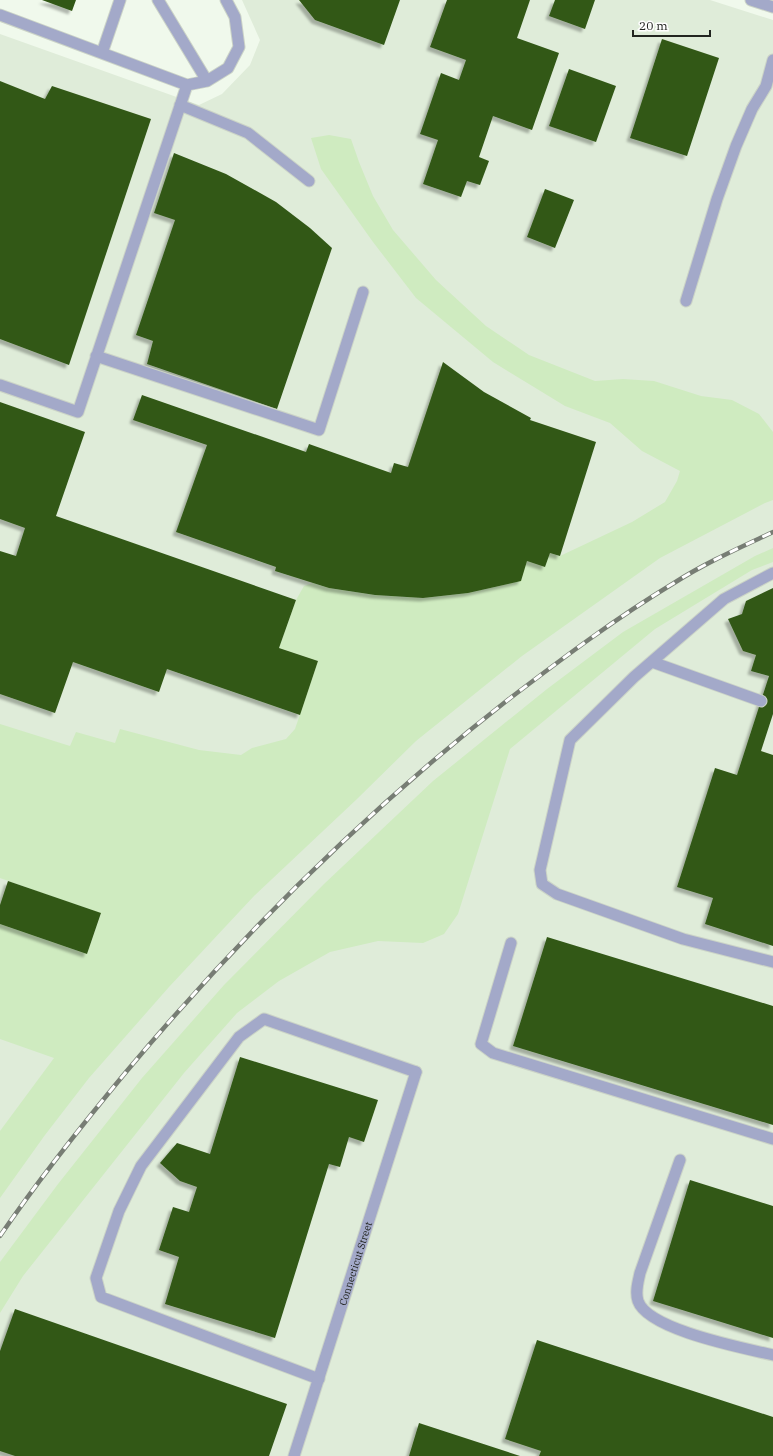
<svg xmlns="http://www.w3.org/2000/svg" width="773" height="1456" viewBox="0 0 773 1456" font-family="'IBM Plex Serif',serif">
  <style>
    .built { fill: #dfecd9 }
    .green { fill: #cfebc0 }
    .building { fill: #325818; filter: url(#shadow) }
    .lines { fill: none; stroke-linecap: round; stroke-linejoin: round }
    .service-casing { stroke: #cbd3c7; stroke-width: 13 }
    .minor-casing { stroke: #cbd3c7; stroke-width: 13 }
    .service { stroke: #a3a9c9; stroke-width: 11 }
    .minor { stroke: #a3a9c9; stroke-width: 11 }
    .rail-casing { stroke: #777d74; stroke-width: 4.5 }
    .rail { stroke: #fff; stroke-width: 3; stroke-dasharray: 9; stroke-linecap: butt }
    .labels { text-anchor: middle; stroke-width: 4; stroke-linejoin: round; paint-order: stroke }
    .street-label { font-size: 10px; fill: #222520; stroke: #fff }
  </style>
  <defs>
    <filter id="shadow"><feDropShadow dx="-3.5" dy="3.5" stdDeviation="1" flood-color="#0004"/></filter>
  </defs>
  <rect width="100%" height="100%" fill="#f0f9ec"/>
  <path class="built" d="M242 0H710L773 20V1456H0V34L199 105 222 94 250 65 260 40Z"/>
  <path class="green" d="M329 135 351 139 359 162 373 196 393 230 436 280 486 326 529 355 595 381 623 379 654 381 701 396 732 400 759 414 773 432V500L765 503 660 558 522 656 416 741 357 799 254 896 169 987 89 1078 45 1135 0 1198V1131L54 1058 0 1039V924L87 954 101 914 0 878V724L70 746 76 732 115 743 120 729 199 750 241 755 252 748 286 739 295 729 318 661 279 648 296 600 304 586 313 583 329 588 375 595 423 598 468 593 520 581 527 561 545 567 550 553 560 556 632 522 665 502 677 481 680 471 642 451 610 423 565 406 493 362 416 298 373 242 321 169 311 138Z
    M773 548V562L752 570 655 629 510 749 458 914 444 934 423 943 378 941 330 952 279 981 237 1013 184 1073 23 1276 0 1313V1262L58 1184 142 1078 224 985 324 884 433 781 547 689 623 632 755 556Z"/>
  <path class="building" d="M42 0H76L72 11Z
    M299 0H400L384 45 315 20Z
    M447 0H530L517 38 559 53 532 130 493 116 479 157 489 161 480 185 467 181 461 197 423 184 438 140 420 134 441 73 459 80 466 60 430 47Z
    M555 0H595L585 29 549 16Z
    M662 39 719 58 687 156 630 138Z
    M569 69 616 86 596 142 549 126Z
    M0 81 45 99 52 86 151 119 69 365 0 339Z
    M174 153 226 174 276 202 310 228 332 248 277 409 147 364 153 341 136 335 175 220 154 213Z
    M545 189 574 200 555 248 527 237Z
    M443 362 484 392 531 418 530 420 596 442 560 556 550 553 545 567 527 561 521 581 468 593 423 598 375 595 329 588 275 571 276 567 176 532 207 445 133 420 142 395 306 452 309 444 391 473 394 463 408 467Z
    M0 402 85 432 56 516 296 600 279 648 318 661 300 715 167 669 159 692 73 662 55 713 0 694V551L16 556 25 528 0 519Z
    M773 588V714L761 751 773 755V946L705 924 713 898 677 887 715 768 737 775 769 676 751 671 756 655 743 651 728 619 742 614 746 601Z
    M8 881 101 913 87 954 0 924V905Z
    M547 937 773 1006V1125L513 1046Z
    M240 1057 378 1100 364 1142 349 1137 340 1167 329 1164 275 1338 165 1304 179 1257 159 1250 173 1207 189 1212 197 1187 180 1181 160 1163 177 1143 210 1154Z
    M690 1180 773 1206V1338L653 1301Z
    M15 1309 287 1404 269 1456H15L0 1451V1351Z
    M537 1340 773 1417V1456H539L541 1451 505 1439Z
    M419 1423 520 1456H409Z"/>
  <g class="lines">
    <defs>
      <path id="service" d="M158 0 207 81
        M0 15 187 85 207 81 228 68 239 47 235 17 226 0
        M102 53 120 0
        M180 105 248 133 309 181
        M686 301 717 199 736 146 752 109 766 86 773 60
        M96 356 319 430 363 292
        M0 385 78 412 187 85
        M773 573 724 599 634 677 570 740 540 870 542 884 557 894 683 939 773 962
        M652 662 761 701
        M511 943 481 1044 493 1053 773 1139
        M680 1160 640 1273C638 1282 635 1292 638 1301 648 1330 744 1348 773 1355
        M319 1379 101 1297 96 1278 119 1211 141 1166 239 1037 264 1019 416 1072"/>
      <g id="minor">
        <path d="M751 0 773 7"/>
        <path id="s1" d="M294 1456 416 1072"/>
      </g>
    </defs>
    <use href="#service" class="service-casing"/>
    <use href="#minor" class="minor-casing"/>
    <use href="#service" class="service"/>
    <use href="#minor" class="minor"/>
    <defs>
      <path id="rail" d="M0 1236C39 1179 82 1125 126 1072 241 935 368 809 509 699 563 658 616 618 674 583 705 563 739 548 773 532"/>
    </defs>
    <use href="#rail" class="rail-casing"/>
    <use href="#rail" class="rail"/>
  </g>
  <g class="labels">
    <g class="street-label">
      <text dy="4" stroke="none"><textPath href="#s1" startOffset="202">Connecticut Street</textPath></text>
    </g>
  </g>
  <path d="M633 30v6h77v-6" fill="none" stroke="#222520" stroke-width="2"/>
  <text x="639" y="30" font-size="12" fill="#222520" stroke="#ffffff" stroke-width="3" paint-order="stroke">20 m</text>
</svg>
